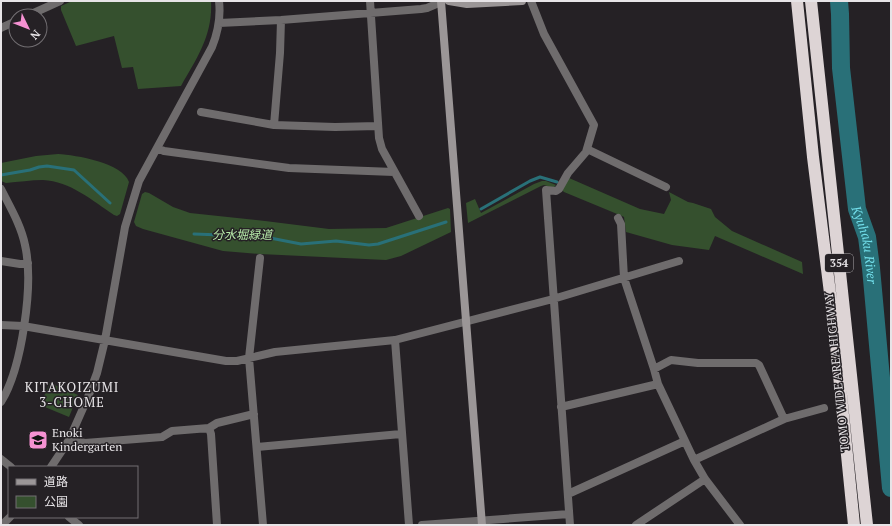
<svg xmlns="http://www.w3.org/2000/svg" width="892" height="526" viewBox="0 0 892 526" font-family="'PT Serif','Noto Sans JP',serif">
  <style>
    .green { fill: #35502e }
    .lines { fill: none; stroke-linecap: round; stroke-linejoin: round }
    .stream { stroke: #297078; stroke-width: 3 }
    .river { stroke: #297078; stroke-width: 18 }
    .street { stroke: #6f6c6d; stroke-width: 8 }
    .secondary { stroke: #9b9697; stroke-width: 8 }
    .highway { stroke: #ddd4d5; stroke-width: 12 }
    .labels { text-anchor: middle; stroke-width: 3; stroke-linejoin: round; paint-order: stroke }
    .shield { fill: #252125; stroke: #adaaad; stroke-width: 1 }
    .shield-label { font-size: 11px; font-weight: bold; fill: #e7e4e7 }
    .park-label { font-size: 12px; font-style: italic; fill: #b7eaaa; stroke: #252125 }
    .street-label { font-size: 12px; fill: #e7e4e7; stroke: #252125 }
    .poi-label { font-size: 12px; fill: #e7e4e7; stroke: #252125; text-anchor: start }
    .water-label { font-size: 13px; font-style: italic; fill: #71dde9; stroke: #252125 }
    .neighbourhood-label { font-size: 13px; letter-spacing: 1px; fill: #e7e4e7; stroke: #252125 }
  </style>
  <rect width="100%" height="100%" fill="#252125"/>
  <path class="green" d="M72 1H211C213 35 197 58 181 86L138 89 133 67 122 68 114 36 76 46 61 10V6Z
    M58 154C76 155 123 163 129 182L120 214 117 216 114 215C93 201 70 181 43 180 31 180 18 182 6 183L1 181V163L36 156Z
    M569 178 640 209 664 214 671 200 669 192 688 202 693 203 711 209 715 217 732 231 802 262 803 274 715 236 709 250 672 245 626 232 624 217 622 216 564 192 562 190Z
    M542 181H546L556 185 553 188 544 185 541 186 468 223 466 203 475 199 481 213 534 184Z
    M145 192 149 193 173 207 190 213 265 221 329 229 386 228 448 208 450 209 451 232 401 256 386 260 260 254 223 251 143 229 136 226 134 222 142 194Z
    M50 383 78 395 69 417 40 405Z"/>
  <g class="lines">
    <path class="stream" d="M1 175 30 170 39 167 47 166 74 170 110 203
      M481 209 530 181 540 177 557 182
      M194 234 221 235 243 238 265 237 301 244 336 241 369 245 378 244 446 222"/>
    <path class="river" id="s1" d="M839 1 840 14 841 68 857 209 867 237 871 268 891 488"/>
    <path class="street" d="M370 1 379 138 382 149 419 216
      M531 1 544 34 594 125 586 152 568 173 559 189 556 191 546 190 570 525
      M27 16 60 1
      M219 23 281 20 421 9 427 8 441 2
      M1 28 16 21
      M201 112 274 125 335 127 378 126
      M274 125 280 53 281 20
      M157 148 164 151 289 168 394 172
      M587 149 666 187
      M1 189C10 207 21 225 25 245 34 284 22 368 1 402
      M618 218 621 224 624 278 654 369 658 384 694 460 705 479 740 525
      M260 258 249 358 263 525
      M1 261 20 264 28 263
      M1 325 23 326 226 361H237L275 352 395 340 553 299 679 261
      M395 340 409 525
      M654 369 671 360 698 363H756L759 365 784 419
      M561 407 658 384
      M209 428 211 434 217 525
      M69 440 85 443 162 437 172 431 209 428 217 423 254 414
      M257 447 401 434
      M1 459 11 467
      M694 460 784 419 824 408
      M51 467 69 440 88 397 97 373 105 340 125 227 139 181 212 47C218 32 221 18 219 1
      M568 494 685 441
      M69 517 79 525
      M2 525 10 517
      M422 525 569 514
      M636 525 705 479"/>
    <path class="secondary" d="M441 1 482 525
      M449 1 467 4 522 1"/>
    <path class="highway" d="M797 1 813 157 834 325 854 525
      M811 1 867 525"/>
  </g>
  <defs>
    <symbol id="school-square" viewBox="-11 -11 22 22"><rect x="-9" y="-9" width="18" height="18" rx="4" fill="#f591d2" stroke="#252125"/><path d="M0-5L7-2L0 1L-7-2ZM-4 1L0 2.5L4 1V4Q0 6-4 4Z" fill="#111"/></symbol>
  </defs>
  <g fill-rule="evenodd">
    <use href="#school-square" x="27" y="429" width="22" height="22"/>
  </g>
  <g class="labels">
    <rect class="shield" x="825" y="254" width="28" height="18" rx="3"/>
    <g class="shield-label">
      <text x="839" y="267">354</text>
    </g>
    <g class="park-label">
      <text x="242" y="239">分水堀緑道</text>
    </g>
    <g class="street-label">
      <text transform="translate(837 372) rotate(-96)" y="4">TOMO WIDE AREA HIGHWAY</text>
    </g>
    <g class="poi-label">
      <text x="52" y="437">Enoki<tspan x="52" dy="14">Kindergarten</tspan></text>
    </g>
    <g class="water-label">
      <text dy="5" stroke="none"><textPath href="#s1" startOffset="246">Kyuhaku River</textPath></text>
    </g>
    <g class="neighbourhood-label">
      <text x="72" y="392">KITAKOIZUMI<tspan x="72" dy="15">3-CHOME</tspan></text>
    </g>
  </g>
  <rect width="892" height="526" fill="none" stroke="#e7e4e7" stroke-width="4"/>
  <rect x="8" y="466" width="130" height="52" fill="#252125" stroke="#736f73"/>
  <rect x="16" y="479" width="20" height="6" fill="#9b9697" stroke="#736f73"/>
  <text x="44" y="486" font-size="12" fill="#e7e4e7">道路</text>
  <rect x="16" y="496" width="20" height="12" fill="#35502e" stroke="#736f73"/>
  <text x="44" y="506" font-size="12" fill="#e7e4e7">公園</text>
  <g transform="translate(28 28) rotate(133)"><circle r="19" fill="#252125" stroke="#736f73"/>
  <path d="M0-3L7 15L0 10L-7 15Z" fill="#f591d2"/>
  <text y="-6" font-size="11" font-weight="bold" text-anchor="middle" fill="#e7e4e7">N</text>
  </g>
</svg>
